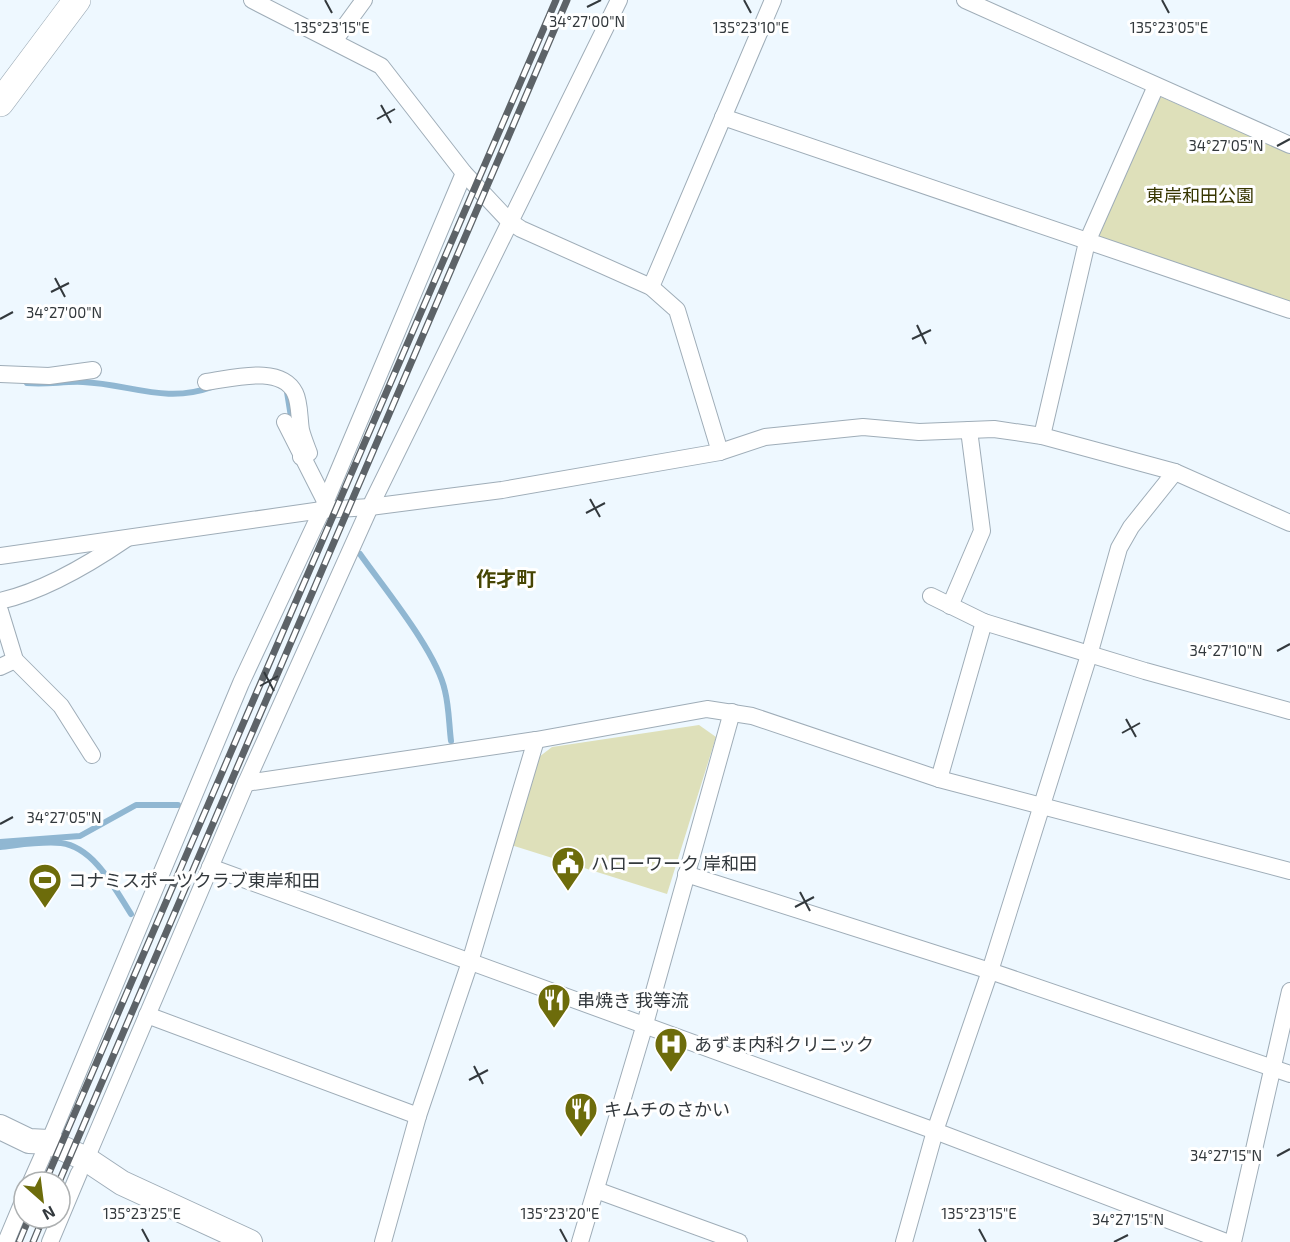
<svg xmlns="http://www.w3.org/2000/svg" width="1290" height="1242" font-family="'Exo 2','Noto Sans JP',sans-serif">
  <style>
    .green { fill: #dee0ba }
    .lines { fill: none; stroke-linecap: round; stroke-linejoin: round }
    .stream { stroke: #90b7d2; stroke-width: 6 }
    .street-casing { stroke: #9fadb8; stroke-width: 18 }
    .secondary-casing { stroke: #9fadb8; stroke-width: 26 }
    .primary-casing { stroke: #9fadb8; stroke-width: 28 }
    .street { stroke: #fff; stroke-width: 16 }
    .secondary { stroke: #fff; stroke-width: 24 }
    .primary { stroke: #fff; stroke-width: 27 }
    .rail-casing { stroke: #5d6368; stroke-width: 7 }
    .rail { stroke: #fff; stroke-width: 4.5; stroke-dasharray: 14; stroke-linecap: butt }
    .ticks { fill: none; stroke: #33393d; stroke-width: 2 }
    .labels { text-anchor: middle; dominant-baseline: central; stroke-width: 6; stroke-linejoin: round; paint-order: stroke }
    .park-label { font-size: 18px; fill: #373600; stroke: #fff }
    .poi-label { font-size: 18px; fill: #33393d; stroke: #fff; text-anchor: start }
    .neighbourhood-label { font-size: 20px; font-weight: bold; fill: #464503; stroke: #fff }
    .ticks-label { font-size: 15px; text-anchor: middle; fill: #33393d; stroke: #fff; stroke-width: 6; stroke-linejoin: round; paint-order: stroke }
  </style>
  <rect width="100%" height="100%" fill="#eef8ff"/>
  <g class="green">
    <path d="M1159,96L1290,154V302L1095,236Z"/>
    <path d="M699,725L716,737L667,894L511,845L539,757L552,747Z"/>
  </g>
  <g class="lines">
    <g class="stream">
      <path d="M27,383C47,385 64,381 83,382C130,384 165,404 212,387"/>
      <path d="M287,392L292,423"/>
      <path d="M360,554C384,588 437,652 445,691C449,707 449,725 451,741"/>
      <path d="M0,842L80,836L136,805H178"/>
      <path d="M0,847C19,845 41,841 61,843C94,847 115,889 131,914"/>
    </g>
    <g class="street-casing">
      <g id="street">
        <path d="M252,0L381,66L464,173L509,221L521,229L651,287L677,310L720,452"/>
        <path d="M965,0L1290,145"/>
        <path d="M334,41L364,0"/>
        <path d="M723,117L1290,310"/>
        <path d="M651,287L773,0"/>
        <path d="M0,374L49,376L93,370"/>
        <path d="M206,382C231,379 281,364 295,393C300,403 299,418 301,430C303,438 306,445 309,453L301,457"/>
        <path d="M285,422L325,501"/>
        <path d="M1042,436L1087,242L1156,86"/>
        <path d="M0,556L322,510L370,507L502,490L720,452L765,437L863,427L919,432L994,429L1042,436L1175,472L1290,523"/>
        <path d="M931,596L984,622L1145,671L1290,711"/>
        <path d="M0,601C44,591 88,565 126,539"/>
        <path d="M950,606L982,531L969,430"/>
        <path d="M0,611L15,660L61,706L92,755"/>
        <path d="M0,667L15,660"/>
        <path d="M939,779L984,622"/>
        <path d="M246,783L536,740L707,709L752,716L939,779L1290,871"/>
        <path d="M210,867L935,1131L1226,1242"/>
        <path d="M686,874L990,971L1290,1074"/>
        <path d="M147,1015L418,1116"/>
        <path d="M49,1142L241,683L322,510L464,173"/>
        <path d="M86,1159L246,783L370,507L619,0"/>
        <path d="M31,1182L43,1155"/>
        <path d="M596,1190L739,1242"/>
        <path d="M6,1242L24,1199"/>
        <path d="M50,1242L79,1173"/>
        <path d="M383,1242L418,1116L470,962L536,740"/>
        <path d="M580,1242L645,1024L732,712"/>
        <path d="M904,1242L935,1131L990,971L1089,655L1119,548L1131,527L1175,472"/>
        <path d="M1233,1242L1290,991"/>
      </g>
    </g>
    <g class="secondary-casing">
      <path id="secondary" d="M0,1127L29,1141L49,1142L86,1159L122,1183L250,1242"/>
    </g>
    <g class="primary-casing">
      <path id="primary" d="M0,103L77,0"/>
    </g>
    <use href="#street" class="street"/>
    <use href="#secondary" class="secondary"/>
    <use href="#primary" class="primary"/>
    <g class="rail-casing">
      <g id="rail">
        <path d="M45,1182L556,0"/>
        <path d="M59,1182L567,0"/>
        <path d="M19,1242L29,1218"/>
        <path d="M33,1242L43,1218"/>
      </g>
    </g>
    <use href="#rail" class="rail"/>
  </g>
  <path class="ticks" d="M325,0L332,13M744,0L751,13M1162,0L1169,13M587,7L601,0M381,105L391,123M377,119L395,109M1277,146L1290,139M55,278L65,297M51,292L69,283M0,319L13,312M917,325L926,344M912,339L931,330M590,499L600,517M586,513L605,503M1277,651L1290,644M264,672L274,691M260,686L278,676M1126,719L1136,737M1122,733L1140,723M0,824L13,817M800,892L810,911M795,907L814,897M474,1066L483,1084M469,1080L488,1070M1277,1156L1290,1149M142,1229L149,1242M560,1229L567,1242M979,1229L986,1242M1114,1242L1128,1235"/>
  <defs>
    <g id="civic-pin" transform="scale(1.725)"><path d="M0 17L-7.5 6A9.5 9.5 0 1 1 7.5 6Z" fill="#6d6c0b" stroke="#fff"/><path d="M-.6-6.5H3V-4.5H.6V-3L4-1V1h2V6H-6V1h2V-1L-.6-3ZM-1.2 2.5V6h2.4V2.5Z" fill="#fff"/></g>
    <g id="stadium-pin" transform="scale(1.725)"><path d="M0 17L-7.5 6A9.5 9.5 0 1 1 7.5 6Z" fill="#6d6c0b" stroke="#fff"/><path d="M0-5a6.5 5 0 1 0 0 10a6.5 5 0 1 0 0-10ZM-3.5-1.8h7v3.6h-7Z" fill="#fff"/></g>
    <g id="restaurant-pin" transform="scale(1.725)"><path d="M0 17L-7.5 6A9.5 9.5 0 1 1 7.5 6Z" fill="#6d6c0b" stroke="#fff"/><path d="M-5-6h1v4h1v-4h1v4h1v-4h1v5L-1.5 .5V6h-2V.5L-5-1ZM5-6V6H3V1.5H1.5Q1.5-4 5-6Z" fill="#fff"/></g>
    <g id="hospital-pin" transform="scale(1.725)"><path d="M0 17L-7.5 6A9.5 9.5 0 1 1 7.5 6Z" fill="#6d6c0b" stroke="#fff"/><path d="M-5-5h3v3.5h4V-5h3V5h-3V1.5h-4V5h-3Z" fill="#fff"/></g>
  </defs>
  <g fill-rule="evenodd">
    <use href="#civic-pin" x="568" y="863"/>
    <use href="#stadium-pin" x="45" y="880"/>
    <use href="#restaurant-pin" x="554" y="1000"/>
    <use href="#hospital-pin" x="671" y="1044"/>
    <use href="#restaurant-pin" x="581" y="1109"/>
  </g>
  <g class="labels">
    <g class="park-label">
      <text x="1200" y="195">東岸和田公園</text>
    </g>
    <g class="poi-label">
      <text x="591" y="863">ハローワーク 岸和田</text>
      <text x="68" y="880">コナミスポーツクラブ東岸和田</text>
      <text x="577" y="1000">串焼き 我等流</text>
      <text x="694" y="1044">あずま内科クリニック</text>
      <text x="604" y="1109">キムチのさかい</text>
    </g>
    <g class="neighbourhood-label">
      <text x="506" y="578">作才町</text>
    </g>
  </g>
  <g class="ticks-label">
    <text x="587" y="27">34°27'00"N</text>
    <text x="332" y="33">135°23'15"E</text>
    <text x="1169" y="33">135°23'05"E</text>
    <text x="751" y="33">135°23'10"E</text>
    <text x="1226" y="151">34°27'05"N</text>
    <text x="64" y="318">34°27'00"N</text>
    <text x="1226" y="656">34°27'10"N</text>
    <text x="64" y="823">34°27'05"N</text>
    <text x="1226" y="1161">34°27'15"N</text>
    <text x="142" y="1219">135°23'25"E</text>
    <text x="560" y="1219">135°23'20"E</text>
    <text x="979" y="1219">135°23'15"E</text>
    <text x="1128" y="1225">34°27'15"N</text>
  </g>
  <g transform="translate(42 1200) rotate(152)"><circle r="28" fill="#ffffff" stroke="#adb0b1" stroke-width="1.5"/>
  <path d="M0-4.5L10 22L0 15L-10 22Z" fill="#6d6c0b"/>
  <text y="-9" font-size="16" font-weight="bold" text-anchor="middle" fill="#33393d">N</text>
  </g>
</svg>
